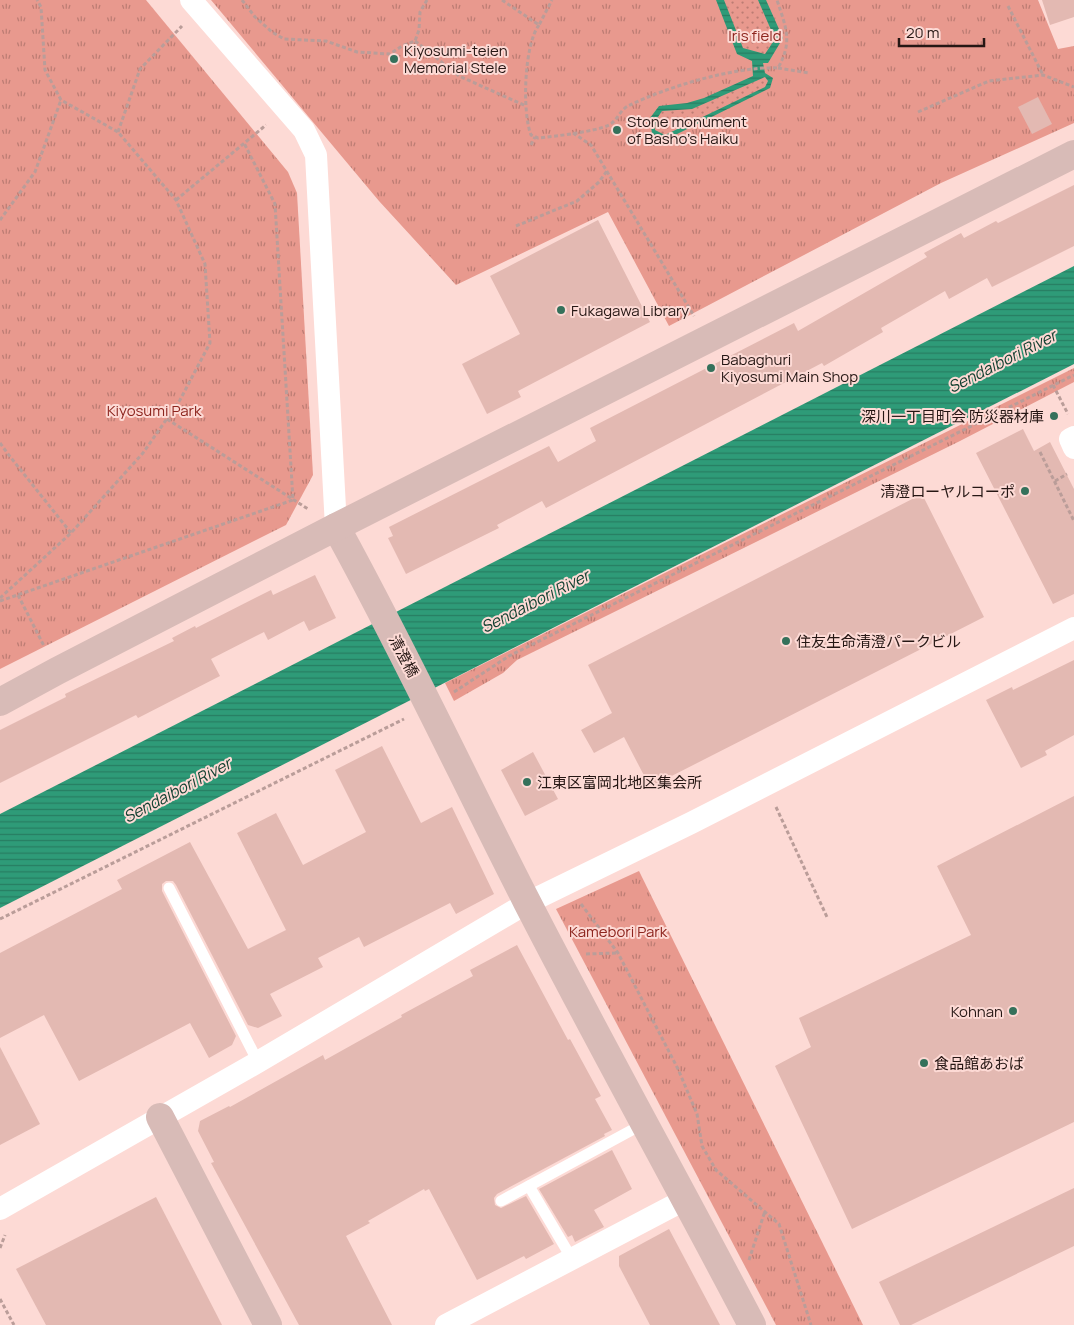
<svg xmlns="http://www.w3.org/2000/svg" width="1074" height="1325" font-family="Manrope,'Noto Sans JP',sans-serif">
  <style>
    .park { fill: url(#park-tufts) }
    .garden { fill: url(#garden-dots) }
    .water { fill: url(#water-rules); fill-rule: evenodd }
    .building { fill: #e3b9b2 }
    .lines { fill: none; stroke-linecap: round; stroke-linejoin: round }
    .path { stroke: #ba9d99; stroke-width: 3; stroke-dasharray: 4 2.5; stroke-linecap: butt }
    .lane { stroke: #fff; stroke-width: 11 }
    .street { stroke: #fff; stroke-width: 22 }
    .secondary { stroke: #d8bbb7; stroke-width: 28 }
    .poi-dot { fill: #35715b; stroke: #fddad5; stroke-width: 2 }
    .labels { text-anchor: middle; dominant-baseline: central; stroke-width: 4; stroke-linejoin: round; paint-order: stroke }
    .park-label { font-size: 15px; fill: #8d251e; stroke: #fddad5 }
    .poi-label { font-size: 15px; fill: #261714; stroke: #fddad5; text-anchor: start }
    .street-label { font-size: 15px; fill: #261714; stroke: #fddad5 }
    .water-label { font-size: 16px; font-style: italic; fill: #134031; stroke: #fddad5 }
  </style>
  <defs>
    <pattern id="park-tufts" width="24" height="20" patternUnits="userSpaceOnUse" patternTransform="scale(1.25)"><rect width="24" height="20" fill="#e8998e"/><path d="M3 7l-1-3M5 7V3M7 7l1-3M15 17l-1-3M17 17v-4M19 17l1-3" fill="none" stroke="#bc7c73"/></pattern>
    <pattern id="garden-dots" width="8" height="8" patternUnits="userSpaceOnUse" patternTransform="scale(1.25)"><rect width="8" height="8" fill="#e8998e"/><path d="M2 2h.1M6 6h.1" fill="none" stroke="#bc7c73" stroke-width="1.8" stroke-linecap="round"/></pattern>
    <pattern id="water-rules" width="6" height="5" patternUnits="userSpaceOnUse" patternTransform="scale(1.25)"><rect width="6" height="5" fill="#2e9b78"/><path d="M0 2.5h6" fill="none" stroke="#277d61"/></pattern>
  </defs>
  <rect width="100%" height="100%" fill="#fddad5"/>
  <g class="park">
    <path d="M0,0H146L288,172L297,193L313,475L286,525L0,669Z"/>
    <path d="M211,0H1038L1058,49L1074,46V123L941,183L669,326L608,212L456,285L379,201Z"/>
    <path d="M1074,368V382L960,441L517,660L503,673L454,701L445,683Z"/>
    <path d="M639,871L863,1325H776L556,909Z"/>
  </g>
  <g class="garden">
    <path d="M724,0H758L775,39L765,54L743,48Z"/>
    <path d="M765,77L768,81L765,87L665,136L655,130L656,120L662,111H677Z"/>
  </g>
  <g class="water">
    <path d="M716,0H724L743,48L765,54L775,39L758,0H766L783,38L768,63H763L765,73L773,78L770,88L665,140L652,134L650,118L659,106L687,103L704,98L753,76L752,61L737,54ZM765,77L768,81L765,87L665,135L655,130L656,120L662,111L692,109Z"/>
    <path d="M1074,266V364L0,908V814Z"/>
  </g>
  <g class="building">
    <path d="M1042,0H1074V17L1050,25Z"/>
    <path d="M1038,97L1052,124L1032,134L1018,107Z"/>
    <path d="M1074,185V246L992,287L987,278L949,299L945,291L881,328L883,332L824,366L822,363L546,508L542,501L497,525L499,528L406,574L388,538L393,536L389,527L549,446L558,462L596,441L590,428L794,323L798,331L927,257L924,253L961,233L964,238L996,221L998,223Z"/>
    <path d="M598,220L650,322L518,391L521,397L487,414L462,364L520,334L490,276Z"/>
    <path d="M1023,429L1034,451L1050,442L1074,489V594L1053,604L976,453Z"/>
    <path d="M922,494L984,617L650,787L624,737L594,753L581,730L612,713L588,665Z"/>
    <path d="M315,575L336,618L309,631L304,621L268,640L264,632L211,659L220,676L138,718L136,715L0,783V730L66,697L65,694L174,641L172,638L195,626L196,628L271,590L273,595Z"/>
    <path d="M1074,660V735L1045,751L1047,755L1021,768L986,700L1012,687L1013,690Z"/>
    <path d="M382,746L421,823L452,807L494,894L456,914L450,903L364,947L359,937L318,958L323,967L270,994L282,1016L258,1028L248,1025L176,885L173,881H166L162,884V891L236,1036L232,1045L209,1058L190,1023L79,1081L44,1015L0,1038V953L122,889L117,880L190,842L248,949L286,930L237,833L276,813L303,865L366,832L335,770Z"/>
    <path d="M533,752L558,799L525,816L501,770Z"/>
    <path d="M1074,796V1122L852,1229L775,1066L811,1047L799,1018L971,935L937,866Z"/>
    <path d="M517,945L568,1040L570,1039L601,1096L595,1099L612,1130L604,1134L605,1136L497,1194L494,1198L495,1205L501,1208L526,1196L554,1244L526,1259L524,1256L477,1280L429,1189L425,1191L424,1189L368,1221L370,1223L346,1236L392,1325H299L211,1163L214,1162L198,1131L200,1121L229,1106L230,1107L323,1055L325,1060L402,1017L401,1015L473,976L470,970Z"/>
    <path d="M0,1047L40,1124L0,1145Z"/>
    <path d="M612,1150L632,1189L594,1210L604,1227L575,1242L572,1235L568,1237L539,1189Z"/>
    <path d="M1074,1188V1246L911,1325H900L879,1282Z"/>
    <path d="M156,1197L222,1325H46L16,1269Z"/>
    <path d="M669,1229L720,1325H650L619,1266V1256Z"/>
  </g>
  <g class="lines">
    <g class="path">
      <path d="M242,0L255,17L272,32L284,39L326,41L357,52L390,54L402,46L415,41L419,30L420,12L427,0"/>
      <path d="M502,0L539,25L552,0"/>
      <path d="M1008,6L1043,75"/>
      <path d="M539,25C524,45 522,112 531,135L538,138C556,136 594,132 609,125C617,121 620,110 628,106C666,87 736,66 778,68C793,41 786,28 777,0"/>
      <path d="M415,41L459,76L526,106"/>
      <path d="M778,68L809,73"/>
      <path d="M918,112L989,81L1043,75L1074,87"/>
      <path d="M118,132L140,69L182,26"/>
      <path d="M573,133L591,145L694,316"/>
      <path d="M531,145L535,137"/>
      <path d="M176,200L266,125"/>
      <path d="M0,220L35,172L61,100"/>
      <path d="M516,226L577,201L599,182L607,171"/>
      <path d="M1053,385L1068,414"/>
      <path d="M167,419L308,509"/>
      <path d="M0,443L8,454L71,533"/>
      <path d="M1040,452L1074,521"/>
      <path d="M1055,481L1067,474"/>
      <path d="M18,595L44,646"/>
      <path d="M0,598L71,533L143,453L180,400L210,343L205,264L176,200L118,132L61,100L45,70L41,7L37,0"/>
      <path d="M0,601L293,500L275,204L244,143"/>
      <path d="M454,692L509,656L1074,375"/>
      <path d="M776,807L827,917"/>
      <path d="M581,904L618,953L678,1069L697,1114L702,1146L716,1170L779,1224L811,1325"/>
      <path d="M0,919L404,719"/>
      <path d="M586,954L617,953"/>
      <path d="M0,1248L5,1235"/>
      <path d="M749,1260L765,1211"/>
      <path d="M0,1299L14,1325"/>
    </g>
    <g class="lane">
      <path d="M169,888L258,1062"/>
      <path d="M529,1186L572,1259"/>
      <path d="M501,1201L643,1124"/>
    </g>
    <g class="street">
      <path d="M191,0L304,130L316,155L336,527"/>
      <path d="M1074,437L1070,439L1074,448"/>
      <path d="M0,1209L258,1062L527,903L691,823L1074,628"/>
      <path d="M446,1325L686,1199"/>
    </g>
    <g class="secondary">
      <path d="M336,527C404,650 463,777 527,902C600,1044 678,1184 752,1325"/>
      <path d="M0,702L57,671L336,527L1074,154"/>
      <path d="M160,1117L268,1325"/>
    </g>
  </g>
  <g class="poi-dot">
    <circle cx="394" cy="59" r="5"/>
    <circle cx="617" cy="130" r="5"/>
    <circle cx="561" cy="310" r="5"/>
    <circle cx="711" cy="368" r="5"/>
    <circle cx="1054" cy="416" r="5"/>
    <circle cx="1025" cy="491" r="5"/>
    <circle cx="786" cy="641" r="5"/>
    <circle cx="527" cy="782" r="5"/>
    <circle cx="1013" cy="1011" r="5"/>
    <circle cx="924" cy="1063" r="5"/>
  </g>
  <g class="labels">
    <g class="park-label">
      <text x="755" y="35">Iris field</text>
      <text x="154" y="410">Kiyosumi Park</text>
      <text x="618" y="931">Kamebori Park</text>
    </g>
    <g class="poi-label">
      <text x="404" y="50">Kiyosumi-teien<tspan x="404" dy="17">Memorial Stele</tspan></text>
      <text x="627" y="121">Stone monument<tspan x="627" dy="17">of Basho’s Haiku</tspan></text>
      <text x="571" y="310">Fukagawa Library</text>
      <text x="721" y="359">Babaghuri<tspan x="721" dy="17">Kiyosumi Main Shop</tspan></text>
      <text x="1044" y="416" text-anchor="end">深川一丁目町会 防災器材庫</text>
      <text x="1015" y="491" text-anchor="end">清澄ローヤルコーポ</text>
      <text x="796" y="641">住友生命清澄パークビル</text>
      <text x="537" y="782">江東区富岡北地区集会所</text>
      <text x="1003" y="1011" text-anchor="end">Kohnan</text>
      <text x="934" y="1063">食品館あおば</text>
    </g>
    <g class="street-label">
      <text transform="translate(404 656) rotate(62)">清澄橋</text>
    </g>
    <g class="water-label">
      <text transform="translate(1002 361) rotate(-27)">Sendaibori River</text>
      <text transform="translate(535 601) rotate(-27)">Sendaibori River</text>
      <text transform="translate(177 790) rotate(-28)">Sendaibori River</text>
    </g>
  </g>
  <path d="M899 38v8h85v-8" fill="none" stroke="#261714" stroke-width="2.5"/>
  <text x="906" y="38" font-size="15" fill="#261714" stroke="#fddad5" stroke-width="4" paint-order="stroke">20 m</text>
</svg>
